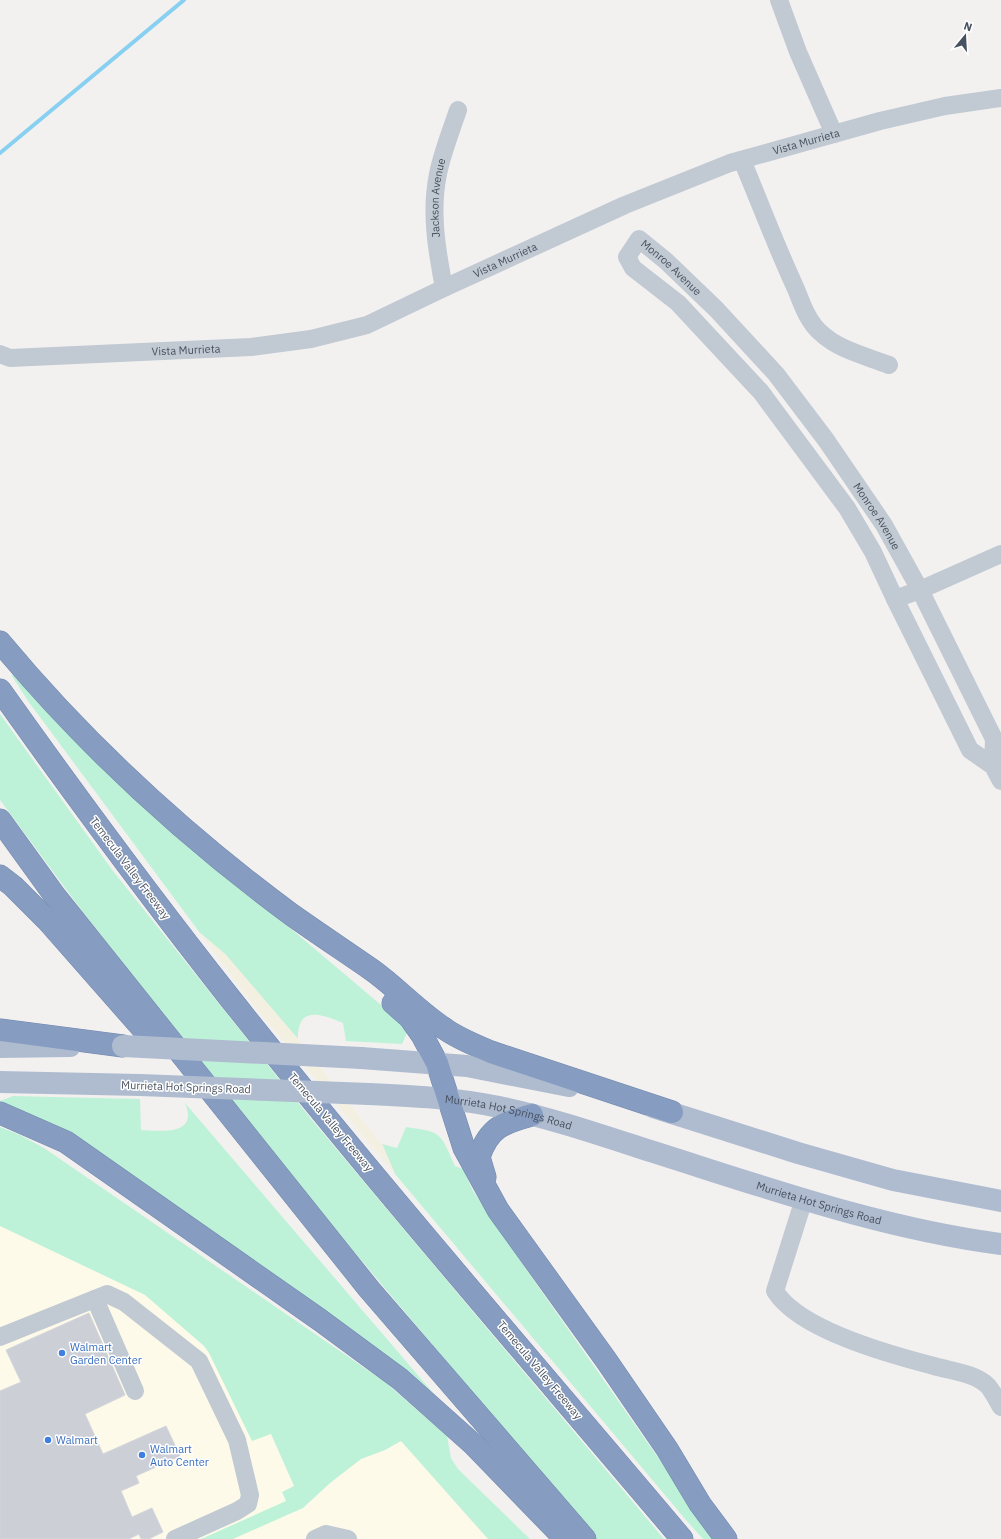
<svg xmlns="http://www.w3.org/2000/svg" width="1001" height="1539" font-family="'IBM Plex Sans',sans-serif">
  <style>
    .commercial { fill: #fdfaea }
    .green { fill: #bef2d8 }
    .sand { fill: #f4f0e1 }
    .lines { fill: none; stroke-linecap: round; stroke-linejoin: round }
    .stream { stroke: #88d0f1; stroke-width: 4 }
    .building { fill: #cccfd6; stroke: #d4d6dc }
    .highway-casing { stroke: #7187ad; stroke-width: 23 }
    .minor { stroke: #c1c9d3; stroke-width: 18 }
    .major { stroke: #afbcd0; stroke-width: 22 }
    .highway { stroke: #869cc1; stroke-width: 22 }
    .major-bridge { stroke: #afbcd0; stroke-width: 22 }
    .shop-dot { fill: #3f7fe0; stroke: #fff; stroke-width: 1.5 }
    .labels { text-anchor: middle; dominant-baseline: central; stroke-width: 3; stroke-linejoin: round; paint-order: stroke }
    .street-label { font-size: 11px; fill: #47515f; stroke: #fff }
    .shop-label { font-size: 11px; fill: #366cbe; stroke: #fff; text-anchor: start }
  </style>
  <rect width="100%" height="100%" fill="#f3f1f0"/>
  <path class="commercial" d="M0,1206L187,1293L271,1433L304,1507L330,1483L361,1459L385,1450L401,1441L488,1539H0Z"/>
  <g class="green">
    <path d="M13,673L224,872L400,1021L407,1033L402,1044L346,1041L343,1023C322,1014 297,1005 298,1039L225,954L200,933L28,701L12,676Z"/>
    <path d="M0,714L113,871L312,1120L664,1539H596L303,1191L82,911L0,800Z"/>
    <path d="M13,1096L140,1099L141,1130C160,1131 199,1136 185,1103L440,1401L0,1104V1101Z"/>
    <path d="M0,1127L20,1135L44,1148L385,1382L447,1436L451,1458L458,1469L530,1539H488L401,1441L385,1450L361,1459L330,1483L303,1508L233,1539H201L286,1501L282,1492L294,1486L271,1434L252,1441L209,1353L204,1346L145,1295L0,1226Z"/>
    <path d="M406,1127C443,1132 440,1133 455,1166L463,1169L473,1191L528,1272L715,1539H703L686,1520L395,1174L382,1144L397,1148Z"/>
  </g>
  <path class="sand" d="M200,933L225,954L298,1039L382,1144L395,1174L254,1006Z"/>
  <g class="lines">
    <path class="stream" d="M0,153L184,0"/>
  </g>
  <path class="building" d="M89,1313L125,1395L85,1414L103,1454L166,1426L180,1456L136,1476L139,1483L121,1491L132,1517L152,1508L163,1532L149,1539H141L139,1534L129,1539H0V1391L21,1382L6,1350Z"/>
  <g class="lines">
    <g class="highway-casing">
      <g id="highway">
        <path d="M0,642C85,744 185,836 292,915C319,934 346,952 372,970C397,988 419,1012 445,1029C459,1039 475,1045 491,1052L672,1112"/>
        <path d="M0,690C74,794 150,897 229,997C375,1181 530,1359 682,1539"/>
        <path d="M0,820L55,896L369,1289L585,1539"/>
        <path d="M0,876L13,886L47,920L149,1036"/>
        <path d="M393,1003L410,1018L422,1035L437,1063L464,1148L498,1210L606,1360L667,1449L700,1504L726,1539"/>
        <path d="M0,1030L123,1046"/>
        <path d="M0,1113L66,1142L320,1320L400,1379L474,1445L565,1539"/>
        <path d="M485,1177L479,1157C489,1127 503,1123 532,1115"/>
      </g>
    </g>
    <g class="minor">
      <path d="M779,0L798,52L834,134"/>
      <path d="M742,160C760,203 776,246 796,289C802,304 808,322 821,333C839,350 866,356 889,365"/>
      <path id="s1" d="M444,288C437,251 430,212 438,174C442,153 451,131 458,110"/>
      <path id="s2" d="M0,354L10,358L251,347L311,339L367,325L444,288L625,205L730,163L880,121L945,106L1001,98"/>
      <path d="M895,599L920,590L1001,554"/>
      <path id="s3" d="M993,766L970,750L895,599L873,552L847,508L761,392L678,303L633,268L627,257L639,239L666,261L716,309L776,374L826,440L884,525L920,590L994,739L993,766L1001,781"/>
      <path d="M804,1199L775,1291C799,1330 891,1355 934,1366C951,1371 975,1373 988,1386C993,1392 997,1400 1001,1407"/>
      <path d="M95,1299L135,1391"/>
      <path d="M0,1337L107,1294L124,1302L199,1361L237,1440L250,1495L248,1504L237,1511L175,1539"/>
      <path d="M315,1539L326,1534L348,1539"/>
    </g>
    <g class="major">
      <path d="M0,1047L70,1046"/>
      <path d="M361,1058L467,1066L569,1086"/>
      <path d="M0,1082L140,1085"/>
      <path id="s4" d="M369,1094C413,1096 456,1098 499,1107C547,1117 595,1133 641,1148C759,1185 878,1228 1001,1244"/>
      <path d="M653,1107L798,1153L893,1180L1001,1201"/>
    </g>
    <use href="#highway" class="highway"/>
    <g class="major-bridge">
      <path d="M123,1046L361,1058"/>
      <path d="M140,1085L369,1094"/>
    </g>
  </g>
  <g class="shop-dot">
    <circle cx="62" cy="1353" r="4"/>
    <circle cx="48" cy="1440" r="4"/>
    <circle cx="142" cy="1455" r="4"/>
  </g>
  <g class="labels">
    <g class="street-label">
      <text stroke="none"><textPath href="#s2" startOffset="847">Vista Murrieta</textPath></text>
      <text stroke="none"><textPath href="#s1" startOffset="91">Jackson Avenue</textPath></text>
      <text stroke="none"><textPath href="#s2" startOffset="523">Vista Murrieta</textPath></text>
      <text stroke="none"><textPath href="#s3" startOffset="700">Monroe Avenue</textPath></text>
      <text stroke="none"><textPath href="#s2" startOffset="187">Vista Murrieta</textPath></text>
      <text stroke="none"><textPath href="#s3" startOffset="1024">Monroe Avenue</textPath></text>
      <text transform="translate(130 868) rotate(53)">Temecula Valley Freeway</text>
      <text transform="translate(186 1087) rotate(2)">Murrieta Hot Springs Road</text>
      <text stroke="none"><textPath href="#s4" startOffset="141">Murrieta Hot Springs Road</textPath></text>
      <text transform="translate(331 1122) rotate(50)">Temecula Valley Freeway</text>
      <text stroke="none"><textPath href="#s4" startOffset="465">Murrieta Hot Springs Road</textPath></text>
      <text transform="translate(540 1370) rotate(50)">Temecula Valley Freeway</text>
    </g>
    <g class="shop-label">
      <text x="70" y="1347">Walmart<tspan x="70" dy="13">Garden Center</tspan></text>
      <text x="56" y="1440">Walmart</text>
      <text x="150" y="1449">Walmart<tspan x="150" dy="13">Auto Center</tspan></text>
    </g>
  </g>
  <g transform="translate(965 36) rotate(18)" stroke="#ffffff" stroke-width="3" paint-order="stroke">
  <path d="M0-3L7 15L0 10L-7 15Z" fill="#47515f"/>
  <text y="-6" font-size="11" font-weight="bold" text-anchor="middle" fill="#47515f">N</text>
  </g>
</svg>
